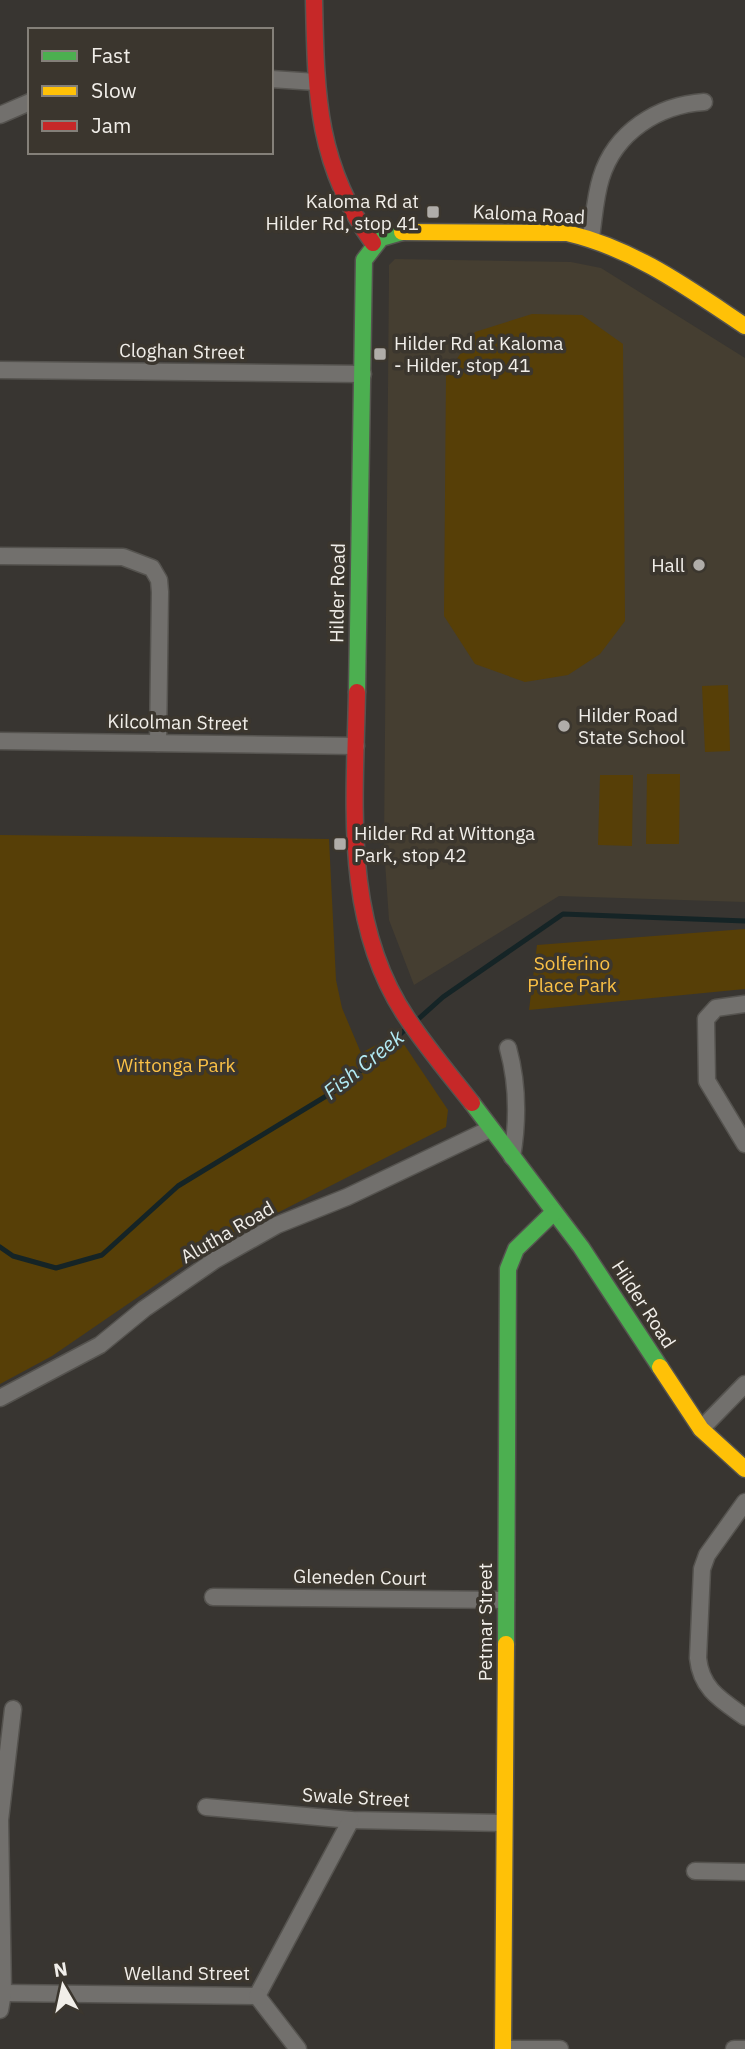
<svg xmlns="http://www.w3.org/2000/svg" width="745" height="2049" font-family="'IBM Plex Sans',sans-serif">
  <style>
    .built { fill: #453e31 }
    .green { fill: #573f07 }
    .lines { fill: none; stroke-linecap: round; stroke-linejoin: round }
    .stream { stroke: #152426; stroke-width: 5 }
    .street-casing { stroke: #55534f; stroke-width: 19 }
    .fast-casing { stroke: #55534f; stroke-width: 19 }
    .slow-casing { stroke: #55534f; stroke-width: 19 }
    .jam-casing { stroke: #55534f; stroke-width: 19 }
    .street { stroke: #72706d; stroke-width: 16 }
    .fast { stroke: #4caf50; stroke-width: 16 }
    .slow { stroke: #ffc107; stroke-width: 16 }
    .jam { stroke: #c62828; stroke-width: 16 }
    .poi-dot { fill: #b0ada9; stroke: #3b362e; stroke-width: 2.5 }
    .labels { text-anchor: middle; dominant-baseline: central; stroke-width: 7; stroke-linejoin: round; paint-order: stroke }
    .poi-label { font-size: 19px; fill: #f1eee9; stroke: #3b362e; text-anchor: start }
    .street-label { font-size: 19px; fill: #f1eee9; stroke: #3b362e }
    .park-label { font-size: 19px; fill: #fac046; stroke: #3b362e }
    .water-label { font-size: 21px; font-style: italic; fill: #b2ebf5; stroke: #3b362e }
  </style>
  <rect width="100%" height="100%" fill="#383531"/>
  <path class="built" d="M395,259L571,262L601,268L745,358V902L559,896L414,985L389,920L384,847L389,273V265Z"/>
  <g class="green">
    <path d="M532,314L582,315L623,344L625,621L600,654L568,675L525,682L475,664L444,616L446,375L475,332Z"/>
    <path d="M728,685L730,751L705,752L702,686Z"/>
    <path d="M647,774H680L679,844H646Z"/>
    <path d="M600,775H633L632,846L598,845Z"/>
    <path d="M0,835L329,839L336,980L342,1008L361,1053L397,1034L448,1110L446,1127L214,1245L52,1356L0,1384Z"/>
    <path d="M745,929V989L529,1010L537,945Z"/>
  </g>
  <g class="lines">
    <g class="stream">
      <path d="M415,1022L443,997L563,914L745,921"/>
      <path d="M0,1247L13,1256L56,1268L102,1255L178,1186L346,1084L407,1028"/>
    </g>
    <g class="street-casing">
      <g id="street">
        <path d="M271,79L316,82"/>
        <path d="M0,115L30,102"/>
        <path d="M591,237C594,218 595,197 601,178C615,132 658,105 704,102"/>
        <path d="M0,370L363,374"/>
        <path d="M0,556L123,557L152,568L159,580L160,592L158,743"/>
        <path d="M0,741L356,746"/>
        <path d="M745,1004L716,1008L706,1019L707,1081L745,1144"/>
        <path d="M508,1048C518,1084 518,1121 512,1157"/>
        <path d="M0,1398L100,1345L144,1309L215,1260L277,1225L347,1197L490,1129"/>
        <path d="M701,1429L745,1384"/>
        <path d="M745,1502L707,1555L702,1569L698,1658C701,1689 721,1700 745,1717"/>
        <path d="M213,1597L506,1600"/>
        <path d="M206,1807L351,1820L504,1823"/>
        <path d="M695,1871L745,1872"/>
        <path d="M3,1993L257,1996L351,1820"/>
        <path d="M257,1996L298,2049"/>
        <path d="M0,2010L3,1993L0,1820L13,1709"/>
        <path d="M503,2049H560"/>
        <path d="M734,2049H745"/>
      </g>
    </g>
    <g class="fast-casing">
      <g id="fast">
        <path d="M357,692L364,260L381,238L402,232"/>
        <path d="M472,1103L581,1247L660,1367"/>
        <path d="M506,1644L508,1269L516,1249L554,1212"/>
      </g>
    </g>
    <g class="slow-casing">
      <g id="slow">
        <path d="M402,232L567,233C635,249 688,288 745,326"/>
        <path d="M660,1367L701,1429L745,1469"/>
        <path d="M503,2049L506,1644"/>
      </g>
    </g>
    <g class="jam-casing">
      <g id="jam">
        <path d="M314,0C316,93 316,164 373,243"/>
        <path d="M357,692C355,803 342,922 407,1018C427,1048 450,1075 472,1103"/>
      </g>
    </g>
    <use href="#street" class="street"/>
    <use href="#fast" class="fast"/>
    <use href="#slow" class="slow"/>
    <use href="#jam" class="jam"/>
  </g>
  <g class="poi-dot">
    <rect x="426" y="205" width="14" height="14" rx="3.5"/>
    <rect x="373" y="347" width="14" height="14" rx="3.5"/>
    <circle cx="699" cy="565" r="7"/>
    <circle cx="564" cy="726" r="7"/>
    <rect x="333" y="837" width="14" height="14" rx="3.5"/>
  </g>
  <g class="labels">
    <g class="poi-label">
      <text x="419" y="201" text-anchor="end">Kaloma Rd at<tspan x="419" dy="22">Hilder Rd, stop 41</tspan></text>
      <text x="394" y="343">Hilder Rd at Kaloma<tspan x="394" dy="22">- Hilder, stop 41</tspan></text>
      <text x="685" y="565" text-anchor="end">Hall</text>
      <text x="578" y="715">Hilder Road<tspan x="578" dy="22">State School</tspan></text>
      <text x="354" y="833">Hilder Rd at Wittonga<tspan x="354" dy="22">Park, stop 42</tspan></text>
    </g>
    <g class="street-label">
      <text transform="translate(529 214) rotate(3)">Kaloma Road</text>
      <text transform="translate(182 351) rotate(1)">Cloghan Street</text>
      <text transform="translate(337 593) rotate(-89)">Hilder Road</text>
      <text transform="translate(178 722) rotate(1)">Kilcolman Street</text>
      <text transform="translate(227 1232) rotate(-30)">Alutha Road</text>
      <text transform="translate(644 1304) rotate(57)">Hilder Road</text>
      <text transform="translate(360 1577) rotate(1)">Gleneden Court</text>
      <text transform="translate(485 1622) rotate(-90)">Petmar Street</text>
      <text transform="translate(356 1797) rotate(3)">Swale Street</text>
      <text x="187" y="1973">Welland Street</text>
    </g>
    <g class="park-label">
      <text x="572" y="963">Solferino<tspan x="572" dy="22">Place Park</tspan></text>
      <text x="176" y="1065">Wittonga Park</text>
    </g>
    <g class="water-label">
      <text transform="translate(363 1064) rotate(-39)">Fish Creek</text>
    </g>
  </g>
  <rect x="28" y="28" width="245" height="126" fill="#3b362e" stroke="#848079" stroke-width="2"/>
  <rect x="42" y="51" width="35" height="10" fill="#4caf50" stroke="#848079" stroke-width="2"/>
  <text x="91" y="63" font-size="21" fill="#f1eee9">Fast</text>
  <rect x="42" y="86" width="35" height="10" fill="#ffc107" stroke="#848079" stroke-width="2"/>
  <text x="91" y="98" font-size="21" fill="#f1eee9">Slow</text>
  <rect x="42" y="121" width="35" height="10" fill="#c62828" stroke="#848079" stroke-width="2"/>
  <text x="91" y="133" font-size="21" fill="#f1eee9">Jam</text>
  <g transform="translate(63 1986) rotate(351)" stroke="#3b362e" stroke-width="5" paint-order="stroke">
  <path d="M0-5L12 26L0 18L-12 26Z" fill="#f1eee9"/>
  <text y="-10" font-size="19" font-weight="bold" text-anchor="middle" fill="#f1eee9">N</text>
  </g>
</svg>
